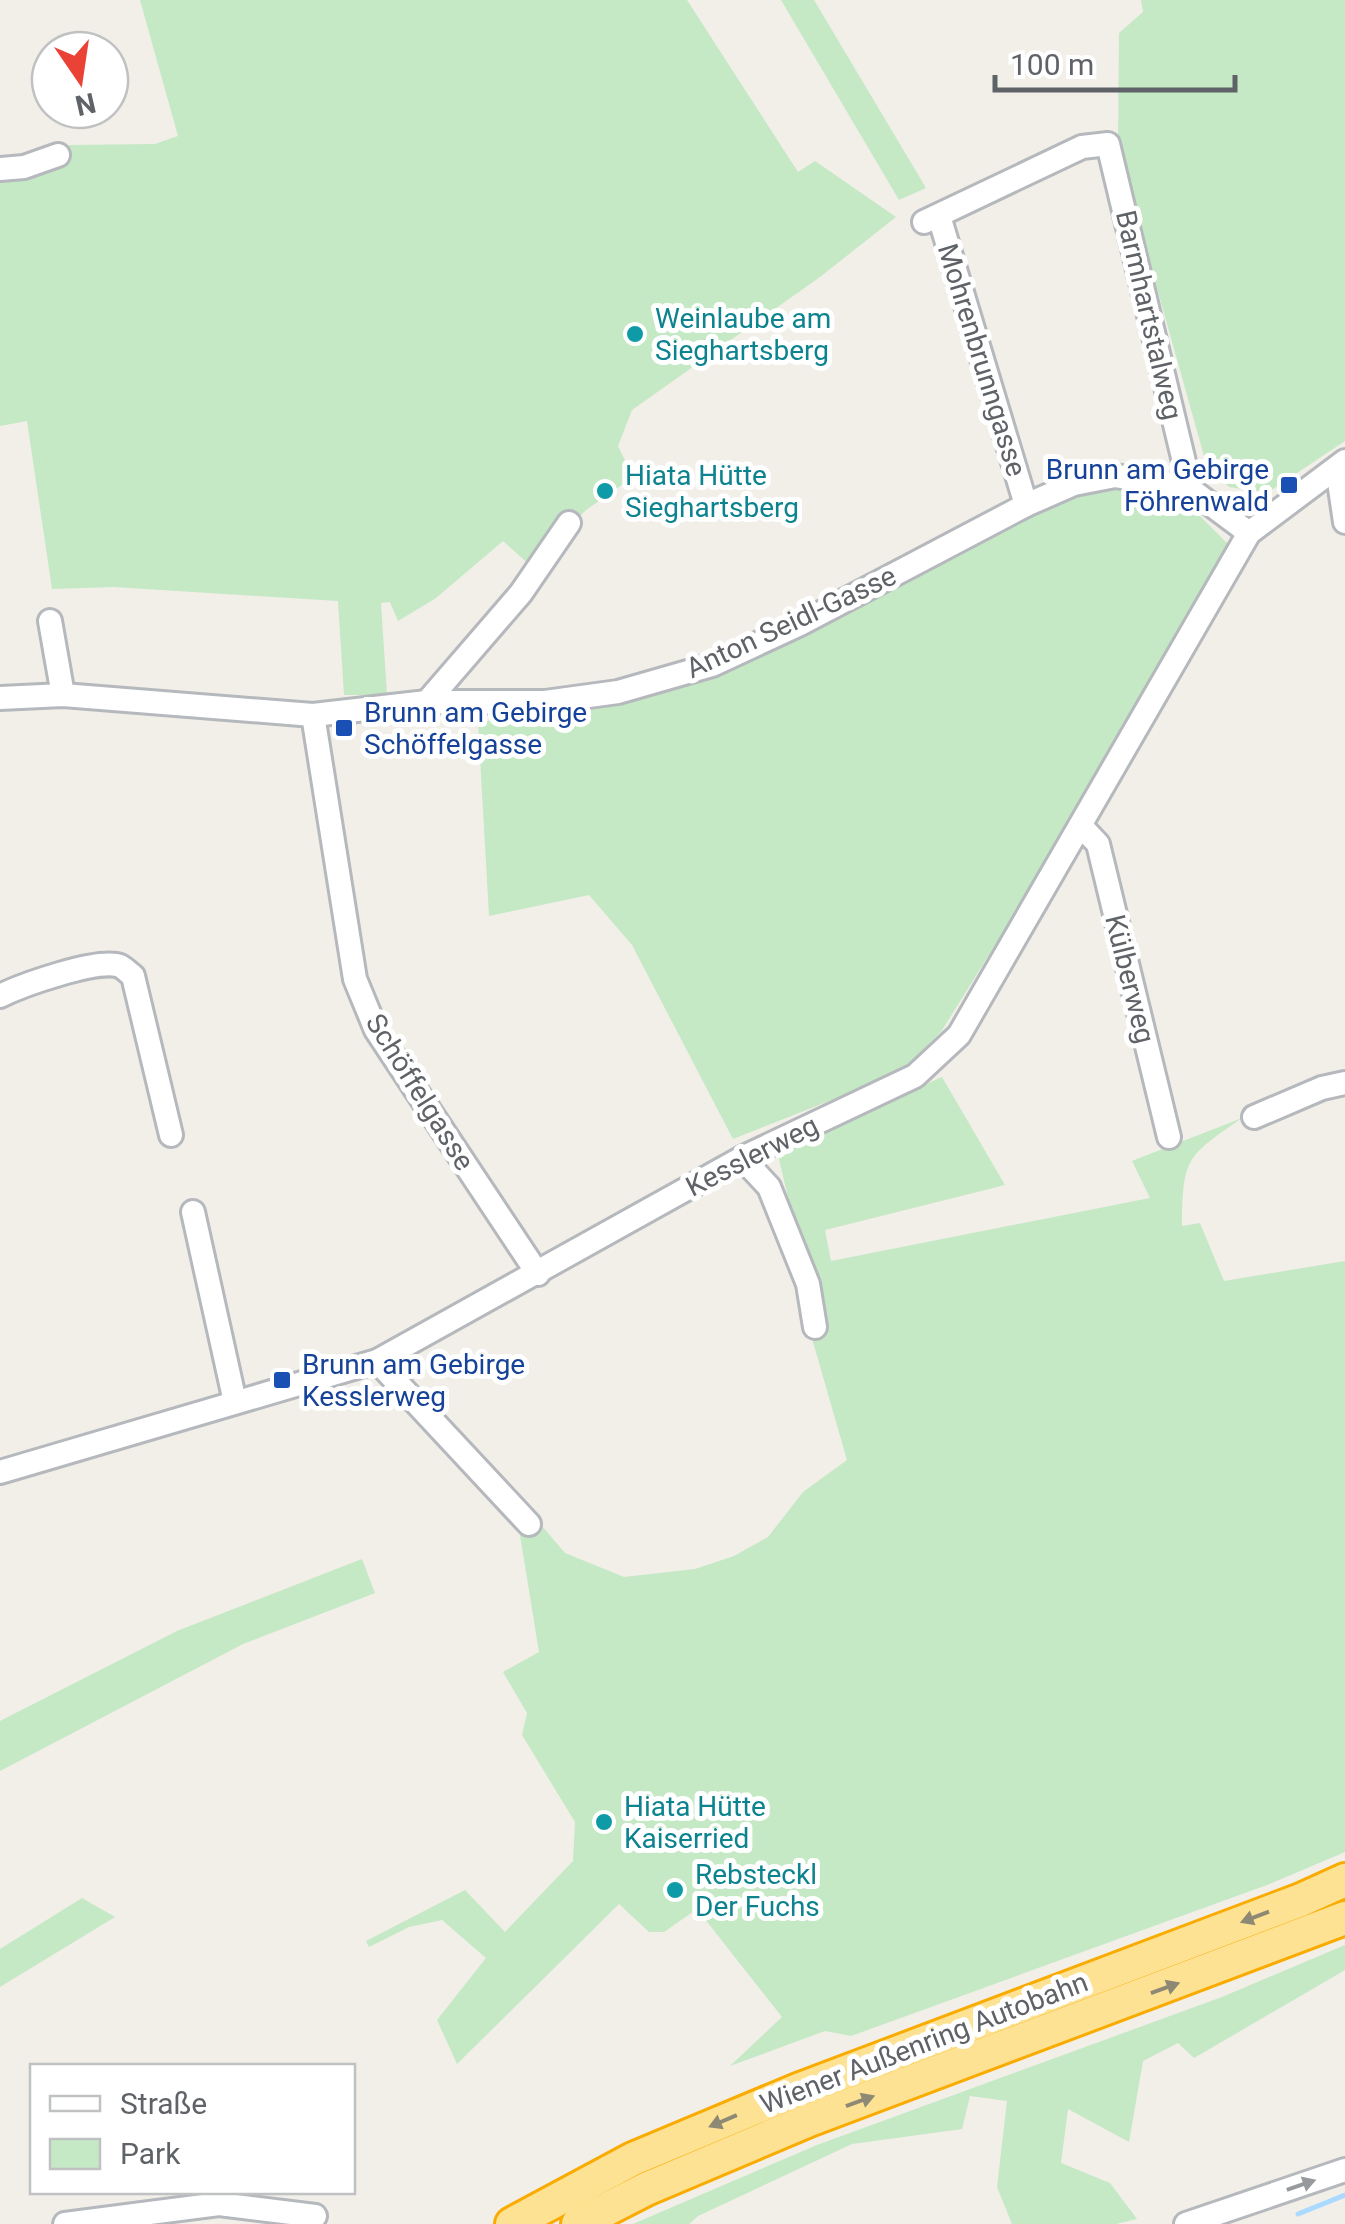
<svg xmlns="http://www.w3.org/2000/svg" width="1345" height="2224" font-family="Roboto,sans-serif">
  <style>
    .green { fill: #c5e8c5 }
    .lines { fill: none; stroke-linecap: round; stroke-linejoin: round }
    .stream { stroke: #aadaff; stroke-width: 5 }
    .minor-casing { stroke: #b5b8bc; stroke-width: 28 }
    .highway-casing { stroke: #f9ab00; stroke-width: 38 }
    .minor { stroke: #fff; stroke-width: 22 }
    .highway { stroke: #fde293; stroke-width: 32 }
    .oneway { fill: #8e8975 }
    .oneway2 { fill: #979a9d }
    .culture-dot { fill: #0f9aa8; stroke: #fff; stroke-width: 4 }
    .transit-dot { fill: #1a4fb4; stroke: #fff; stroke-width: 4 }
    .labels { text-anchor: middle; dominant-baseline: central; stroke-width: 10; stroke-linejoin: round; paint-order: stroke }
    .street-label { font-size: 28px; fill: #5f6368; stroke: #fff }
    .culture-label { font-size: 28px; fill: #0d838f; stroke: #fff; text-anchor: start }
    .transit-label { font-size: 28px; fill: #164399; stroke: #fff; text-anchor: start }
  </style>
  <rect width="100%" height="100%" fill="#f1efe8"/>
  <g class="green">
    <path d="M140,0H687L798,172L815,161L896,217L820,277L632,410L618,446L633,477L586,510L531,566L503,541L436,598L398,621L390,602L381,603L387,695H344L338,601L114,587L52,589L27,421L0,426V172L68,162L69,145L155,144L178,136Z"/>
    <path d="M781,0H814L926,188L899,200Z"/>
    <path d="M1141,0H1345V441L1267,493L1229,487L1206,463L1118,149L1119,33L1143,12Z"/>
    <path d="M1128,486L1186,502L1232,548L1069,826L941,1032L900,1073L733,1139L632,945L589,895L489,916L478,722L564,711L628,699L1074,492Z"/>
    <path d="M942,1077L1005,1185L825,1230L831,1261L1150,1198L1132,1161L1242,1118C1186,1157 1183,1157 1182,1226L1200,1223L1224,1281L1345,1261V1852L1267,1885L851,2036L825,2031L730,2066L782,2017L697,1909L664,1932H649L619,1904L457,2064L437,2020L486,1958L442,1920L409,1927L369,1947L366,1941L465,1890L505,1932L573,1861L575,1822L522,1735L527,1713L503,1672L539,1652L513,1492L565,1553L624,1577L695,1569L734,1556L768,1537L803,1492L847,1460L811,1335L795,1228L777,1150Z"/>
    <path d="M362,1559L375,1593L243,1644L0,1771V1721L177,1631Z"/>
    <path d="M82,1898L115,1917L0,1987V1949Z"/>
    <path d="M1345,1945V1970L1194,2058L1178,2043L1143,2061L1129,2142L1068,2109L1061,2163L1110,2183L1137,2219L1116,2224H1012L997,2187L1007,2101L970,2096L962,2129L852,2144L698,2216L689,2224H633L817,2145L1222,1997Z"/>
  </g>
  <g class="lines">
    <path class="stream" d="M1298,2214L1345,2195"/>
    <g class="minor-casing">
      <g id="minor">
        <path d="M0,169L24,167L58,155"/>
        <path d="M939,216L1026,505"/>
        <path d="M924,222L1082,147L1108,144L1185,466L1186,486"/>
        <path d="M1337,468L1345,522"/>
        <path d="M50,621L63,695"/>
        <path d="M0,698L63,695L313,715L427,702H545L618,692L712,665L800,624L1026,505L1074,484L1115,476L1186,486L1249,533"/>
        <path d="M427,702L521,593L569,523"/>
        <path d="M313,715L355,979L376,1030L538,1274"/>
        <path d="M1081,826L1098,844L1169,1137"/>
        <path d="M0,996C22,985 98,958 120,966C123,967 130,974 133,976L171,1135"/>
        <path d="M1254,1117L1322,1088L1345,1083"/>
        <path d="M742,1158L769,1187L808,1284L815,1327"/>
        <path d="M193,1212L235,1402"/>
        <path d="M377,1361L529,1524"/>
        <path d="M0,1472L377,1361L742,1158L915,1076L959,1035L1249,533L1345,461"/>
        <path d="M65,2224L219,2204L315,2216"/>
        <path d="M1186,2224L1345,2170"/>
      </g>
    </g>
    <g class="highway-casing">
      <g id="highway">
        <path d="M512,2224L633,2159L798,2090L1301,1900L1345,1880"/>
        <path d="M578,2224L646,2189L809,2120L1345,1918"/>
      </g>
    </g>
    <use href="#minor" class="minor"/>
    <use href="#highway" class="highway"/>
  </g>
  <defs><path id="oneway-solid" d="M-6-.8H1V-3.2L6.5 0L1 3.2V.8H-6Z" transform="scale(2.5)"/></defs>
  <g class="oneway">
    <use href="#oneway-solid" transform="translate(1255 1917) rotate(159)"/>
    <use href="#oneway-solid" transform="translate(1165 1988) rotate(-20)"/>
    <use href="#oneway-solid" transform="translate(860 2101) rotate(-20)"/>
    <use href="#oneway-solid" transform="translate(723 2121) rotate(157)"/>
  </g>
  <use class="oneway2" href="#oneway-solid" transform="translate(1301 2185) rotate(-19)"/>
  <g class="culture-dot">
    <circle cx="635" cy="334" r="10"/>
    <circle cx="605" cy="491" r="10"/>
    <circle cx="604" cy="1822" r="10"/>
    <circle cx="675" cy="1890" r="10"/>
  </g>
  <g class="transit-dot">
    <rect x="1279" y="475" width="20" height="20" rx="5"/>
    <rect x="334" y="718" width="20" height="20" rx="5"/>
    <rect x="272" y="1370" width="20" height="20" rx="5"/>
  </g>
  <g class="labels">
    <g class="street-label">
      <text transform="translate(1149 315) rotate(77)">Barmhartstalweg</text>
      <text transform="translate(982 360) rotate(73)">Mohrenbrunngasse</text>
      <text transform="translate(791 622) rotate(-25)">Anton Seidl-Gasse</text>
      <text transform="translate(1130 979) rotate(76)">Külberweg</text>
      <text transform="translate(420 1092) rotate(58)">Schöffelgasse</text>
      <text transform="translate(752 1156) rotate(-27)">Kesslerweg</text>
      <text transform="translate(924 2043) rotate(-21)">Wiener Außenring Autobahn</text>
    </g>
    <g class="culture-label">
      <text x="655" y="318">Weinlaube am<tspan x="655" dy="32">Sieghartsberg</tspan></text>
      <text x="625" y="475">Hiata Hütte<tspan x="625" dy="32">Sieghartsberg</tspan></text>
      <text x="624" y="1806">Hiata Hütte<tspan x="624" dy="32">Kaiserried</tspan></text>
      <text x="695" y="1874">Rebsteckl<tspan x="695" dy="32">Der Fuchs</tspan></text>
    </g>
    <g class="transit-label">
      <text x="1269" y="469" text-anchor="end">Brunn am Gebirge<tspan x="1269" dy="32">Föhrenwald</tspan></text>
      <text x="364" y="712">Brunn am Gebirge<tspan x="364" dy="32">Schöffelgasse</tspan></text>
      <text x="302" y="1364">Brunn am Gebirge<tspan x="302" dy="32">Kesslerweg</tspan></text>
    </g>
  </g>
  <rect x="30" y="2064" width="325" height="130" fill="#ffffff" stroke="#bfc1c3" stroke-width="2.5"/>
  <rect x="50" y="2096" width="50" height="15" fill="#ffffff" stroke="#bfc1c3" stroke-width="2.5"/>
  <text x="120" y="2114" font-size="30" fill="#5f6368">Straße</text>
  <rect x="50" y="2139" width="50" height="30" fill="#c5e8c5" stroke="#bfc1c3" stroke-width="2.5"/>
  <text x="120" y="2164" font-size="30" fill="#5f6368">Park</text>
  <g transform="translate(80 80) rotate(167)"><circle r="48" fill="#ffffff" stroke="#bfc1c3" stroke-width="2.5"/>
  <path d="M0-8L18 38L0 25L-18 38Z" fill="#ea4335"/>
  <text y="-15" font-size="28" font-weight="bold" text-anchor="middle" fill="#5f6368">N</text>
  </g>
  <path d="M995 75v15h240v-15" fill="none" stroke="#5f6368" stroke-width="5"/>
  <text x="1010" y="75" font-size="30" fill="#5f6368" stroke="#ffffff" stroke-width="8" paint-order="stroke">100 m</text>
</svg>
